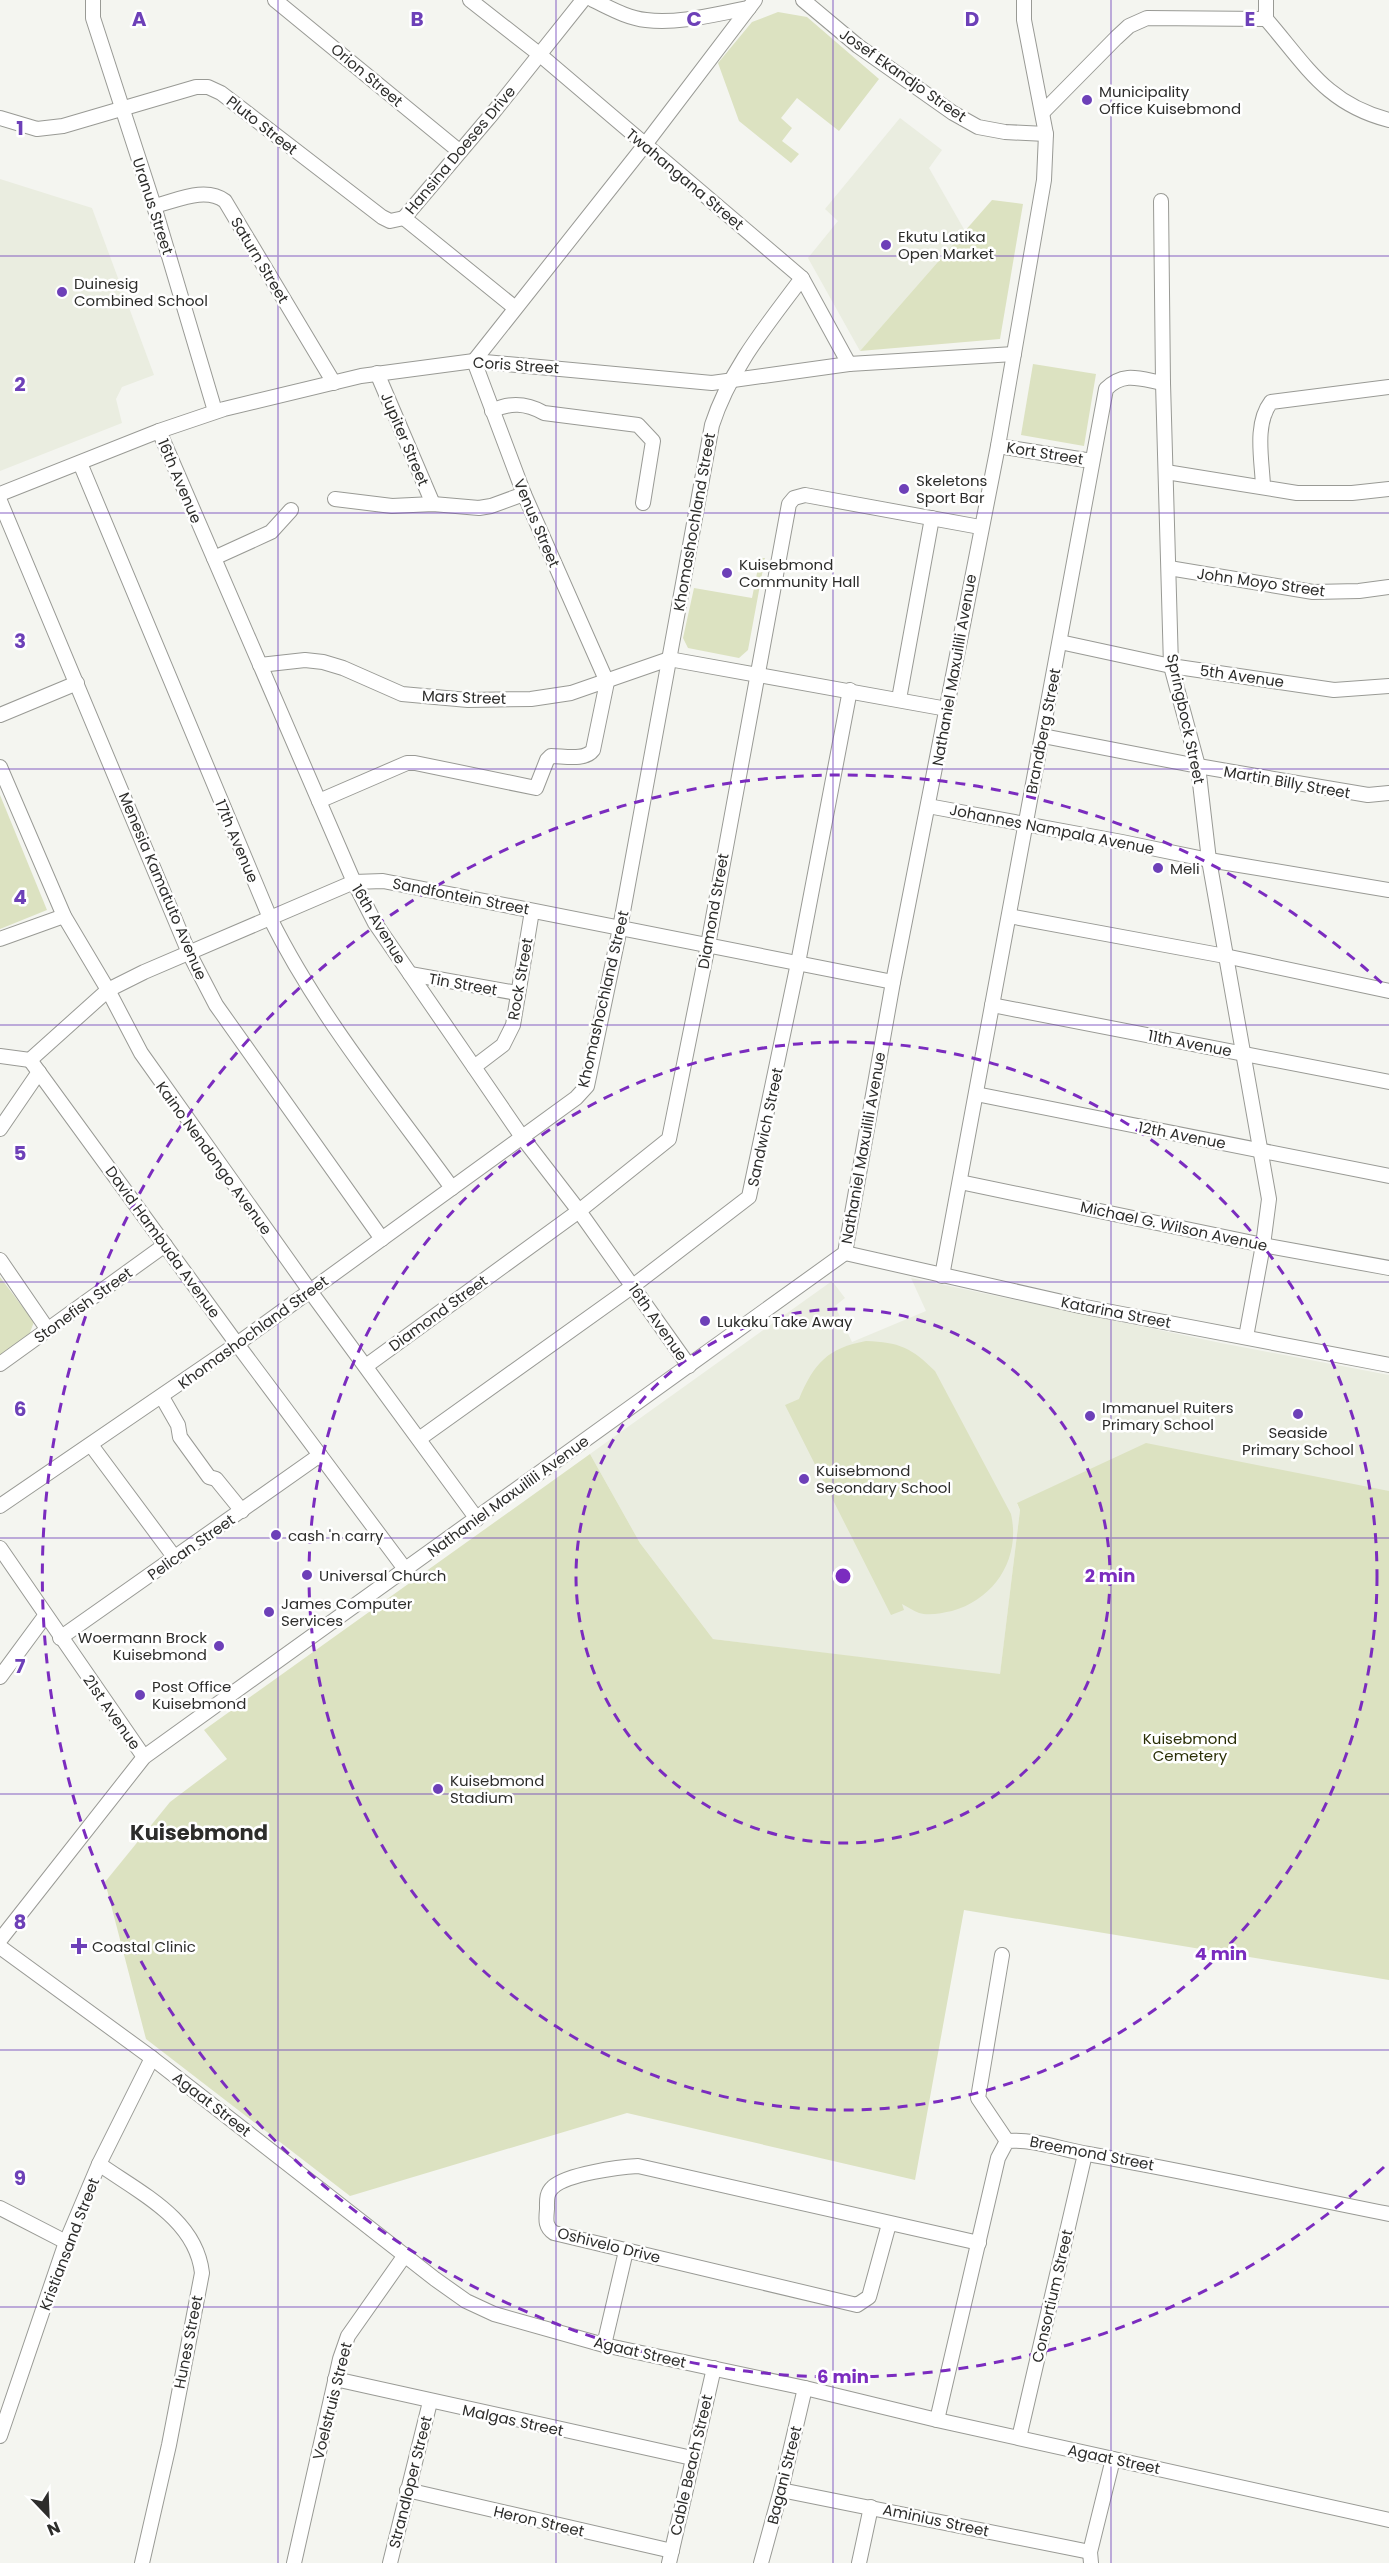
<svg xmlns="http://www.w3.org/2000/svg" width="1389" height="2563" font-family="Poppins,sans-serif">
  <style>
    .built { fill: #eaede0 }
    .green { fill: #dce2c1 }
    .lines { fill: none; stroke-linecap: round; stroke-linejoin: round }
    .minor-casing { stroke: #999a95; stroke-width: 16 }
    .minor { stroke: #fff; stroke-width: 14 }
    .grid { fill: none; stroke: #6d40b8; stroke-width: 1.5; stroke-opacity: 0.55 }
    .ring { fill: none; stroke: #7b2cbf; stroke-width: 3; stroke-dasharray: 10 8 }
    .poi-dot { fill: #6d40b8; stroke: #fff; stroke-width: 2 }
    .labels { text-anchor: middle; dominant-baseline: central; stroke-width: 5; stroke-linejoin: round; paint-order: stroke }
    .street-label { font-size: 15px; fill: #2d2d2b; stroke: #fff }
    .poi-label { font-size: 15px; fill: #2d2d2b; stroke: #fff; text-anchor: start }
    .park-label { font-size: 15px; fill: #2a2f06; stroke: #fff }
    .district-label { font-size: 21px; font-weight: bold; fill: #2d2d2b; stroke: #fff }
    .grid-label { font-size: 20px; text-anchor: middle; font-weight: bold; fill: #6d40b8; stroke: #fff; stroke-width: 5; stroke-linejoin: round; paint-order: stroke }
    .centre { fill: #7b2cbf; stroke: #fff; stroke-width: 3 }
    .ring-label { font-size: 18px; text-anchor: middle; font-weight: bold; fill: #7b2cbf; stroke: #fff; stroke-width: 5; stroke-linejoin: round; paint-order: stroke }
  </style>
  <rect width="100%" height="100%" fill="#f4f5f0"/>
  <g class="built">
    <path d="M900,118L942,150L929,168L965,231L860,351L808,258L838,221L825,209Z"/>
    <path d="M0,179L92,208L154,375L122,387L116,399L122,423L0,471Z"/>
    <path d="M911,1278L1221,1343L1389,1375V1491L1017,1504L1020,1510L1000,1675L713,1639L640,1543L590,1454L832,1281L845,1298L835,1306L852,1342L926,1311Z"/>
  </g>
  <g class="green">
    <path d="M778,12L807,17L879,79L839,131L797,98L781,118L792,128L782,141L799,154L791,163L739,121L718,63L752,22Z"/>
    <path d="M992,200L1023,204L1000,339L860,351Z"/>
    <path d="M1033,364L1096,374L1084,446L1021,435Z"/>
    <path d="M760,558H765L748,650L739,658L688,648L683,638L694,588L752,598Z"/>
    <path d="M0,795L47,910L0,929Z"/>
    <path d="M0,1277L34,1322L29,1335L0,1356Z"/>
    <path d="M866,1341C899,1342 912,1348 935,1371L1011,1514C1021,1558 995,1599 952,1611C942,1613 929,1616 919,1613C914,1611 908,1607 902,1604L904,1610L891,1615L785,1405L799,1399C814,1363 828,1348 866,1341Z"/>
    <path d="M1146,1443L1389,1491V1980L964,1910L915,2180L627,2113L350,2196L146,2039L105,1882L170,1802L227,1759L204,1730L590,1454L640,1543L713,1639L1000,1674L1020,1510L1017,1503Z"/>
  </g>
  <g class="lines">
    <g class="minor-casing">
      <g id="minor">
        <path d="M93,0V18L154,206L215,411"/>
        <path d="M275,0L459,151"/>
        <path d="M593,0C610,8 627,18 646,20C680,24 715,14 749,8"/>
        <path d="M803,0L858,46L953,113L978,127L1005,132L1046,134"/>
        <path d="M1266,19C1306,65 1326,104 1389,120"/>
        <path d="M1266,19V0"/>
        <path d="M1043,112L1116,38L1129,26L1147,18L1266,19"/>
        <path d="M0,118L37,129L63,126L196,87H208L221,93L382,217L390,221L404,218"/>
        <path d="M1161,201L1163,383L1171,666L1198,766L1209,860L1269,1199L1263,1245L1246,1337"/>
        <path d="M154,206C176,201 205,186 225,201L334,383"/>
        <path d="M404,218L492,114L583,0"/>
        <path d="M404,218L514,307"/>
        <path d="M802,278L849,364"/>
        <path d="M377,373L433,504"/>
        <path d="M492,411C510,402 526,403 544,413L638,425L653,441L643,503"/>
        <path d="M159,431L354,882L375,923L474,1067L522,1137L579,1211L689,1366"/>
        <path d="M998,446L1092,461"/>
        <path d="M80,463L270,918C318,1015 389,1101 452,1188"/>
        <path d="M1166,472L1297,493H1352L1389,489"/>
        <path d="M1263,486C1262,460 1254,424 1271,402L1389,387"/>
        <path d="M0,494L159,431L224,409L361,376L474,361L712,383L849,364L1014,354"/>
        <path d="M335,499L392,506L433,504L479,508L491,506L524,494"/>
        <path d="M0,501L189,953L216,1005L382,1239"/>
        <path d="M214,558L271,532L291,510"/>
        <path d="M1169,568L1313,592L1359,591L1389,587"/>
        <path d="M1060,642L1171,666L1334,690L1389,686"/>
        <path d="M260,665L305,660L323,662L343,668L402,694L468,700L531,699L571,693L669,659L947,709"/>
        <path d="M899,699L932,518"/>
        <path d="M0,715L77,683"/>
        <path d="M1043,736L1198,766L1368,795L1389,793"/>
        <path d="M0,767L64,916L108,990L141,1053L310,1291L477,1519"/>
        <path d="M319,801L407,763H415L536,788L547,760L551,756C564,756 585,761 593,750L607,682L524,494L474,361L644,146L755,0"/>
        <path d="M928,806L1122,842L1209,860L1389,890"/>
        <path d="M1009,916L1225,956L1389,991"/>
        <path d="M0,939L64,916"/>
        <path d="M410,974L517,993"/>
        <path d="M992,1005L1389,1082"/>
        <path d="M0,1056L30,1060"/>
        <path d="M30,1060L108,990L144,972L354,882L383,881L893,982"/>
        <path d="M30,1060L237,1344L405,1569"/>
        <path d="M474,1067L503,1045L513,1025L532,911"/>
        <path d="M976,1094L1389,1176"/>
        <path d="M0,1129L39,1072"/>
        <path d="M960,1182L1263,1245L1389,1268"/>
        <path d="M845,1253L1080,1306L1389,1365"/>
        <path d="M0,1260L48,1330"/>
        <path d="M942,1276L1106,389C1124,371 1140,379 1163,383"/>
        <path d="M0,1364L165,1245"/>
        <path d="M366,1366L579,1211L669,1139L708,945L789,504L794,498L805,495L980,527"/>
        <path d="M162,1397L178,1425L180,1437L209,1477L216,1479L242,1511"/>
        <path d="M419,1439L633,1286L749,1197L798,963L850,690"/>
        <path d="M91,1445L175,1558"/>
        <path d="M0,1506L237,1344L576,1098L587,1086L620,928L712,425C730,369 767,325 802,278L539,54L470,0"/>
        <path d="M0,1548L144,1757"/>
        <path d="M60,1638L320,1455"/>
        <path d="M0,1677L45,1616"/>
        <path d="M0,1940L144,1757L845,1253L893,982L998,446L1044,180L1046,134L1024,20V0"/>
        <path d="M0,1947L152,2058L435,2279L466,2301L494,2314L604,2345L805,2388L937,2420L1389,2520"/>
        <path d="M1002,1955L978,2098L1007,2141"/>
        <path d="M99,2164C140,2193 196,2219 202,2273L169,2445L142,2563"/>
        <path d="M0,2208L66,2242"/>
        <path d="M889,2224L869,2297L857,2305L554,2233C545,2227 546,2220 547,2209C547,2201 546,2193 553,2187C567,2174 619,2167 638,2166L979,2243"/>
        <path d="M604,2345L626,2251"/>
        <path d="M335,2379L692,2458"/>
        <path d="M937,2420L998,2158L1007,2141C1035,2139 1060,2149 1088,2154C1189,2172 1289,2194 1389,2214"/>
        <path d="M0,2436L66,2242L99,2164L152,2058"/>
        <path d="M1019,2438L1085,2154"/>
        <path d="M407,2490L672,2551"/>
        <path d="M781,2490L1090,2552"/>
        <path d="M294,2563L340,2359L348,2336L405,2255"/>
        <path d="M390,2563L430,2402"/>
        <path d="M669,2563L714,2368"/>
        <path d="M761,2563L781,2490L805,2388"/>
        <path d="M859,2563L871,2507"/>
        <path d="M1091,2563L1090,2552L1113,2459"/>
      </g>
    </g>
    <use href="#minor" class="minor"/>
  </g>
  <path class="grid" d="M278,0V2563M556,0V2563M833,0V2563M1111,0V2563M0,256H1389M0,513H1389M0,769H1389M0,1025H1389M0,1282H1389M0,1538H1389M0,1794H1389M0,2050H1389M0,2307H1389"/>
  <g class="ring">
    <circle cx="843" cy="1576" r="267"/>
    <circle cx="843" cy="1576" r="534"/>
    <path d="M1384 2167A801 801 0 1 1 1384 985"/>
  </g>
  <g class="poi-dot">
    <circle cx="1087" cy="100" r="6"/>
    <circle cx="886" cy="245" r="6"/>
    <circle cx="62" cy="292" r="6"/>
    <circle cx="904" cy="489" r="6"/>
    <circle cx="727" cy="573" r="6"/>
    <circle cx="1158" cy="868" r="6"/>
    <circle cx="705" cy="1321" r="6"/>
    <circle cx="1298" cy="1414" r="6"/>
    <circle cx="1090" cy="1416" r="6"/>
    <circle cx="804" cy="1479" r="6"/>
    <circle cx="276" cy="1535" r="6"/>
    <circle cx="307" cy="1575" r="6"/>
    <circle cx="269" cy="1612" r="6"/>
    <circle cx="219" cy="1646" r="6"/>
    <circle cx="140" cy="1695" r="6"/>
    <circle cx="438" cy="1789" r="6"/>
    <path d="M76 1937h6v6h6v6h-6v6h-6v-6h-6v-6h6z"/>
  </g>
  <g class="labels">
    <g class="street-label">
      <text transform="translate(367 75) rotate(40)">Orion Street</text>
      <text transform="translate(903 75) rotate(35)">Josef Ekandjo Street</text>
      <text transform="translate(262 125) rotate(38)">Pluto Street</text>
      <text transform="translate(460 150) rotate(-50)">Hansina Doeses Drive</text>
      <text transform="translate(685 179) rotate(40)">Twahangana Street</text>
      <text transform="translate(153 206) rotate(72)">Uranus Street</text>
      <text transform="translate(260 260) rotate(59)">Saturn Street</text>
      <text transform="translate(516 365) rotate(4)">Coris Street</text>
      <text transform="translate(405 439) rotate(67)">Jupiter Street</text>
      <text transform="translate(1045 453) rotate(9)">Kort Street</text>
      <text transform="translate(180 481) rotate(67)">16th Avenue</text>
      <text transform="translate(694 522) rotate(-80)">Khomashochland Street</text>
      <text transform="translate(537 523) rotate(67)">Venus Street</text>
      <text transform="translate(1261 582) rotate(8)">John Moyo Street</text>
      <text transform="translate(954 670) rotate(-80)">Nathaniel Maxuilili Avenue</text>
      <text transform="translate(1242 676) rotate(8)">5th Avenue</text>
      <text transform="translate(464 697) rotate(2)">Mars Street</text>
      <text transform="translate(1186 719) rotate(78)">Springbock Street</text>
      <text transform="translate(1043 731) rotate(-79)">Brandberg Street</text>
      <text transform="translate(1287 782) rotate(10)">Martin Billy Street</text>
      <text transform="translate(1052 829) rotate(11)">Johannes Nampala Avenue</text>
      <text transform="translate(237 841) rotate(67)">17th Avenue</text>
      <text transform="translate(163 886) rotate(67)">Menesia Kamatuto Avenue</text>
      <text transform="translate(461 896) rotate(11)">Sandfontein Street</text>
      <text transform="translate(713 911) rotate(-80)">Diamond Street</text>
      <text transform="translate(379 924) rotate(59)">16th Avenue</text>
      <text transform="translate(520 979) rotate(-80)">Rock Street</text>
      <text transform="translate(463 984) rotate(10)">Tin Street</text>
      <text transform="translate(603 999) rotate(-77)">Khomashochland Street</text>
      <text transform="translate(1190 1043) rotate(11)">11th Avenue</text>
      <text transform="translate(765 1127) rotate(-78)">Sandwich Street</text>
      <text transform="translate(1182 1135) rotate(11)">12th Avenue</text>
      <text transform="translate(863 1148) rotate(-80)">Nathaniel Maxuilili Avenue</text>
      <text transform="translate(214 1158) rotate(54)">Kaino Nendongo Avenue</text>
      <text transform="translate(1174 1226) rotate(12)">Michael G. Wilson Avenue</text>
      <text transform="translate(163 1242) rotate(54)">David Hambuda Avenue</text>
      <text transform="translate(83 1305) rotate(-36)">Stonefish Street</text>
      <text transform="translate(1116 1312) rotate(11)">Katarina Street</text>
      <text transform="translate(438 1313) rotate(-36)">Diamond Street</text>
      <text transform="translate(658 1322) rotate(55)">16th Avenue</text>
      <text transform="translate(253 1332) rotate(-36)">Khomashochland Street</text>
      <text transform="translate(508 1496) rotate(-36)">Nathaniel Maxuilili Avenue</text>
      <text transform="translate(191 1547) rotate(-35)">Pelican Street</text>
      <text transform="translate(112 1712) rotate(55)">21st Avenue</text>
      <text transform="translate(212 2104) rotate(38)">Agaat Street</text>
      <text transform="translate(1092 2153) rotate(11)">Breemond Street</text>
      <text transform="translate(69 2244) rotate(-69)">Kristiansand Street</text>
      <text transform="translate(609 2245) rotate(14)">Oshivelo Drive</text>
      <text transform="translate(1052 2296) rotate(-77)">Consortium Street</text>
      <text transform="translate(188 2342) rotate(-79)">Hunes Street</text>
      <text transform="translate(640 2352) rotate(13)">Agaat Street</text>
      <text transform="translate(332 2401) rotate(-76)">Voelstruis Street</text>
      <text transform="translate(513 2420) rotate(12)">Malgas Street</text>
      <text transform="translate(1114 2459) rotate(12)">Agaat Street</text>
      <text transform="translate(691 2465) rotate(-77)">Cable Beach Street</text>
      <text transform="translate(784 2475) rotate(-76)">Bagani Street</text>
      <text transform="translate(410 2482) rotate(-76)">Strandloper Street</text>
      <text transform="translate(936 2520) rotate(12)">Aminius Street</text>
      <text transform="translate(539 2521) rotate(13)">Heron Street</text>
    </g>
    <g class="poi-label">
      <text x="1099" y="91">Municipality<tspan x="1099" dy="17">Office Kuisebmond</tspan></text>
      <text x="898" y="236">Ekutu Latika<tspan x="898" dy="17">Open Market</tspan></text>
      <text x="74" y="283">Duinesig<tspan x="74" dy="17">Combined School</tspan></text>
      <text x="916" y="480">Skeletons<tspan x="916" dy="17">Sport Bar</tspan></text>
      <text x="739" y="564">Kuisebmond<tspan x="739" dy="17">Community Hall</tspan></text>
      <text x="1170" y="868">Meli</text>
      <text x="717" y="1321">Lukaku Take Away</text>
      <text x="1102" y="1407">Immanuel Ruiters<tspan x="1102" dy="17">Primary School</tspan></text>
      <text x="1298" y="1432" text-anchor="middle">Seaside<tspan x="1298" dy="17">Primary School</tspan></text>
      <text x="816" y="1470">Kuisebmond<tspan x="816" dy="17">Secondary School</tspan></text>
      <text x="288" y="1535">cash 'n carry</text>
      <text x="319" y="1575">Universal Church</text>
      <text x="281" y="1603">James Computer<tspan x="281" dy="17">Services</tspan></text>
      <text x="207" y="1637" text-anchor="end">Woermann Brock<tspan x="207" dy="17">Kuisebmond</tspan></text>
      <text x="152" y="1686">Post Office<tspan x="152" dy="17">Kuisebmond</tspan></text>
      <text x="450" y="1780">Kuisebmond<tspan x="450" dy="17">Stadium</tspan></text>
      <text x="92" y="1946">Coastal Clinic</text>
    </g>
    <g class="park-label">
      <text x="1190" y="1738">Kuisebmond<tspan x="1190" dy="17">Cemetery</tspan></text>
    </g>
    <g class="district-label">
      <text x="199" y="1832">Kuisebmond</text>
    </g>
  </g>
  <g class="grid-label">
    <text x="139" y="26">A</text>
    <text x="417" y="26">B</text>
    <text x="694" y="26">C</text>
    <text x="972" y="26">D</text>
    <text x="1250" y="26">E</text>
    <text x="20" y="135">1</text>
    <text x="20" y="391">2</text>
    <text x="20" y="648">3</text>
    <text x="20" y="904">4</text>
    <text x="20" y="1160">5</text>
    <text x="20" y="1416">6</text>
    <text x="20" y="1673">7</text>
    <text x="20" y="1929">8</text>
    <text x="20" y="2185">9</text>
  </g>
  <circle cx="843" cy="1576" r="9" class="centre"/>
  <g class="ring-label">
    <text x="1110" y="1582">2 min</text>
    <text x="1221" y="1960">4 min</text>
    <text x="843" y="2383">6 min</text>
  </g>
  <g transform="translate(48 2515) rotate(157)" stroke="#ffffff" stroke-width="4.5" paint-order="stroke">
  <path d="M0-4.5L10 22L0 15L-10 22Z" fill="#2d2d2b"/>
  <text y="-9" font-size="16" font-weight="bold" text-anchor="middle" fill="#2d2d2b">N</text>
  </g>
</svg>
